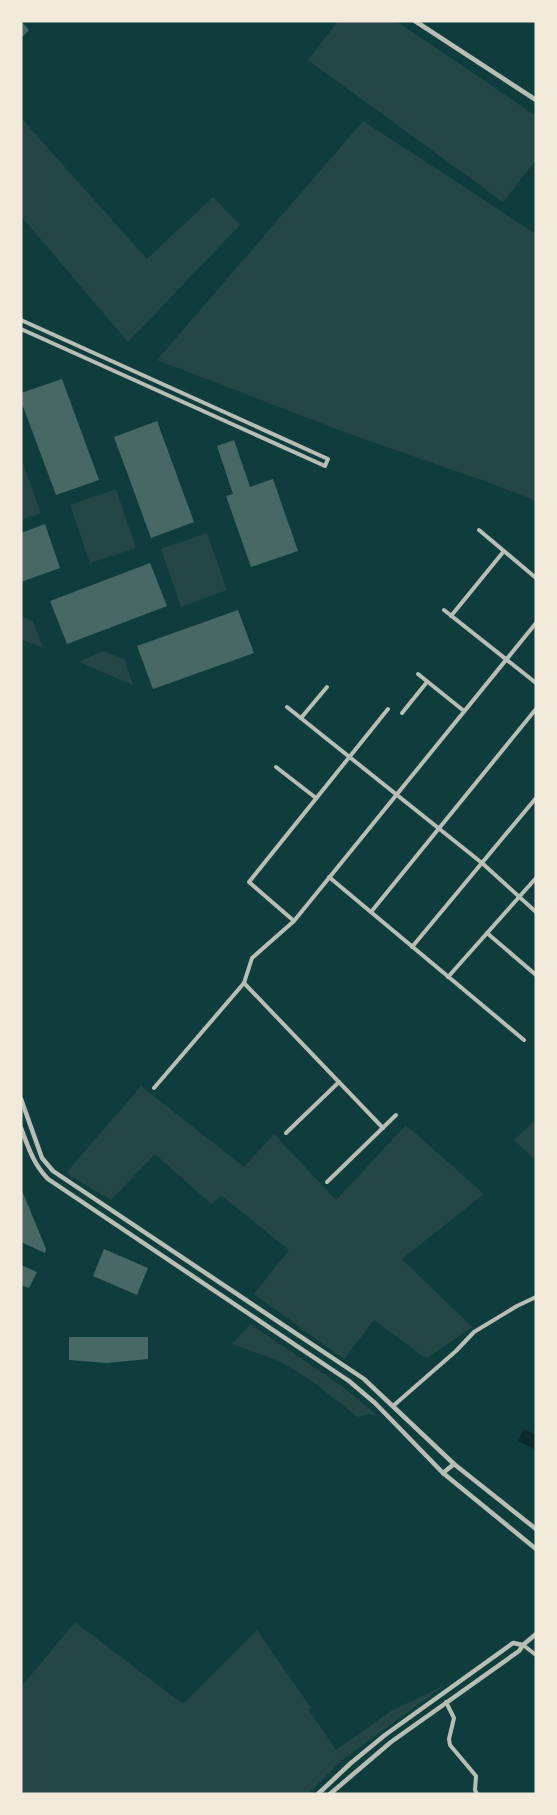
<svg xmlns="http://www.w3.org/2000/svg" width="557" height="1815" font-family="Figtree,sans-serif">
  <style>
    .green { fill: #244646 }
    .water { fill: #0a2a2b }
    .building { fill: #486865 }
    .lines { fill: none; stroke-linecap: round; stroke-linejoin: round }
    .minor { stroke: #b8beb3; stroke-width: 4 }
    .tertiary { stroke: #b8beb3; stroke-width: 4.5 }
  </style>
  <rect width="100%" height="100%" fill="#0f3d3e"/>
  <g class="green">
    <path d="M338,21H396L536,116V160L503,202L308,60Z"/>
    <path d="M21,118L147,259L213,197L240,225L128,342L21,216Z"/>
    <path d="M363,121L536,234V501L493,484L344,432L157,360Z"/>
    <path d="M21,458L41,513L21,520Z"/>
    <path d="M116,489L136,548L90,563L70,505Z"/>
    <path d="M207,533L227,590L181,607L161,549Z"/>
    <path d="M21,616L33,621L43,648L21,639Z"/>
    <path d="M103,651L124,659L133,685L79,662Z"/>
    <path d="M141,1086L244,1167L274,1134L336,1200L406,1125L484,1194L402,1259L472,1327L427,1358L421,1355L374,1320L344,1359L254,1294L289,1250L222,1196L211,1204L155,1154L111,1200L66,1173Z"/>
    <path d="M536,1119V1161L514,1140Z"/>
    <path d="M250,1324L343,1387L378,1416L368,1414L358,1417L309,1379L279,1361L232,1344Z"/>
    <path d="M75,1622L183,1704L257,1630L311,1708L309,1710L336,1750L391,1711L445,1685L341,1761L308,1794H21V1687Z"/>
  </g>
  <path class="water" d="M524,1429L536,1435V1450L518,1441Z"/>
  <g class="building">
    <path d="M21,21L29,30L21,38Z"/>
    <path d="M62,379L99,480L56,495L21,401V393Z"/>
    <path d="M157,421L194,522L151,538L114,437Z"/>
    <path d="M234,440L250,487L273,479L298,551L251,567L226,496L233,494L217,446Z"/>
    <path d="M45,524L60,568L21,582V533Z"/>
    <path d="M150,563L167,606L67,644L50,601Z"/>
    <path d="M238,610L254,653L153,689L137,646Z"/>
    <path d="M21,1188L46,1249L45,1253L21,1242Z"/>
    <path d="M104,1249L148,1268L137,1295L93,1276Z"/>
    <path d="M21,1265L37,1272L29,1288L21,1285Z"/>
    <path d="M69,1337H148V1359L107,1363L69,1360Z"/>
  </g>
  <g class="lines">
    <g class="minor">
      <path d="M21,320L328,459L325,466L21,329"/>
      <path d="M479,530L536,578"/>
      <path d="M444,610L536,683"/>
      <path d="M451,616L504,551"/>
      <path d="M418,674L464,711"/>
      <path d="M287,707L482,863L536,912"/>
      <path d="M402,713L427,682"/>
      <path d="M301,718L327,687"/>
      <path d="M276,767L316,798"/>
      <path d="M329,877L524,1040"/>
      <path d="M371,912L536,709"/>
      <path d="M294,921L249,882L388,709"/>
      <path d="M487,933L536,975"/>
      <path d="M412,947L536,798"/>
      <path d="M448,977L536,878"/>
      <path d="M244,983L383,1128"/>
      <path d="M154,1088L244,983L252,958L294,921L536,623"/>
      <path d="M286,1133L339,1082"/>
      <path d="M327,1182L396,1115"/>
      <path d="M393,1406L456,1351L474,1332L517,1306L536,1297"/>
      <path d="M523,1645L536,1655"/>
      <path d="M446,1702L454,1718L449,1739L450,1745L476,1776L475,1790L477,1794"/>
    </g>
    <g class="tertiary">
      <path d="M415,21L536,100"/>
      <path d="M21,1099L42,1158L53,1171L364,1379L454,1464L536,1529"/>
      <path d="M21,1128C28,1147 34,1165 48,1179L349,1381L375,1403L443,1473L536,1549"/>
      <path d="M443,1473L454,1464"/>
      <path d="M318,1794L351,1763L385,1735L513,1643L523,1645"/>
      <path d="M330,1794L391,1742L519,1651L523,1645L536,1634"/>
    </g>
  </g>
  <rect width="557" height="1815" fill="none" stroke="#f1e9da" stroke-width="45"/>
</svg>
